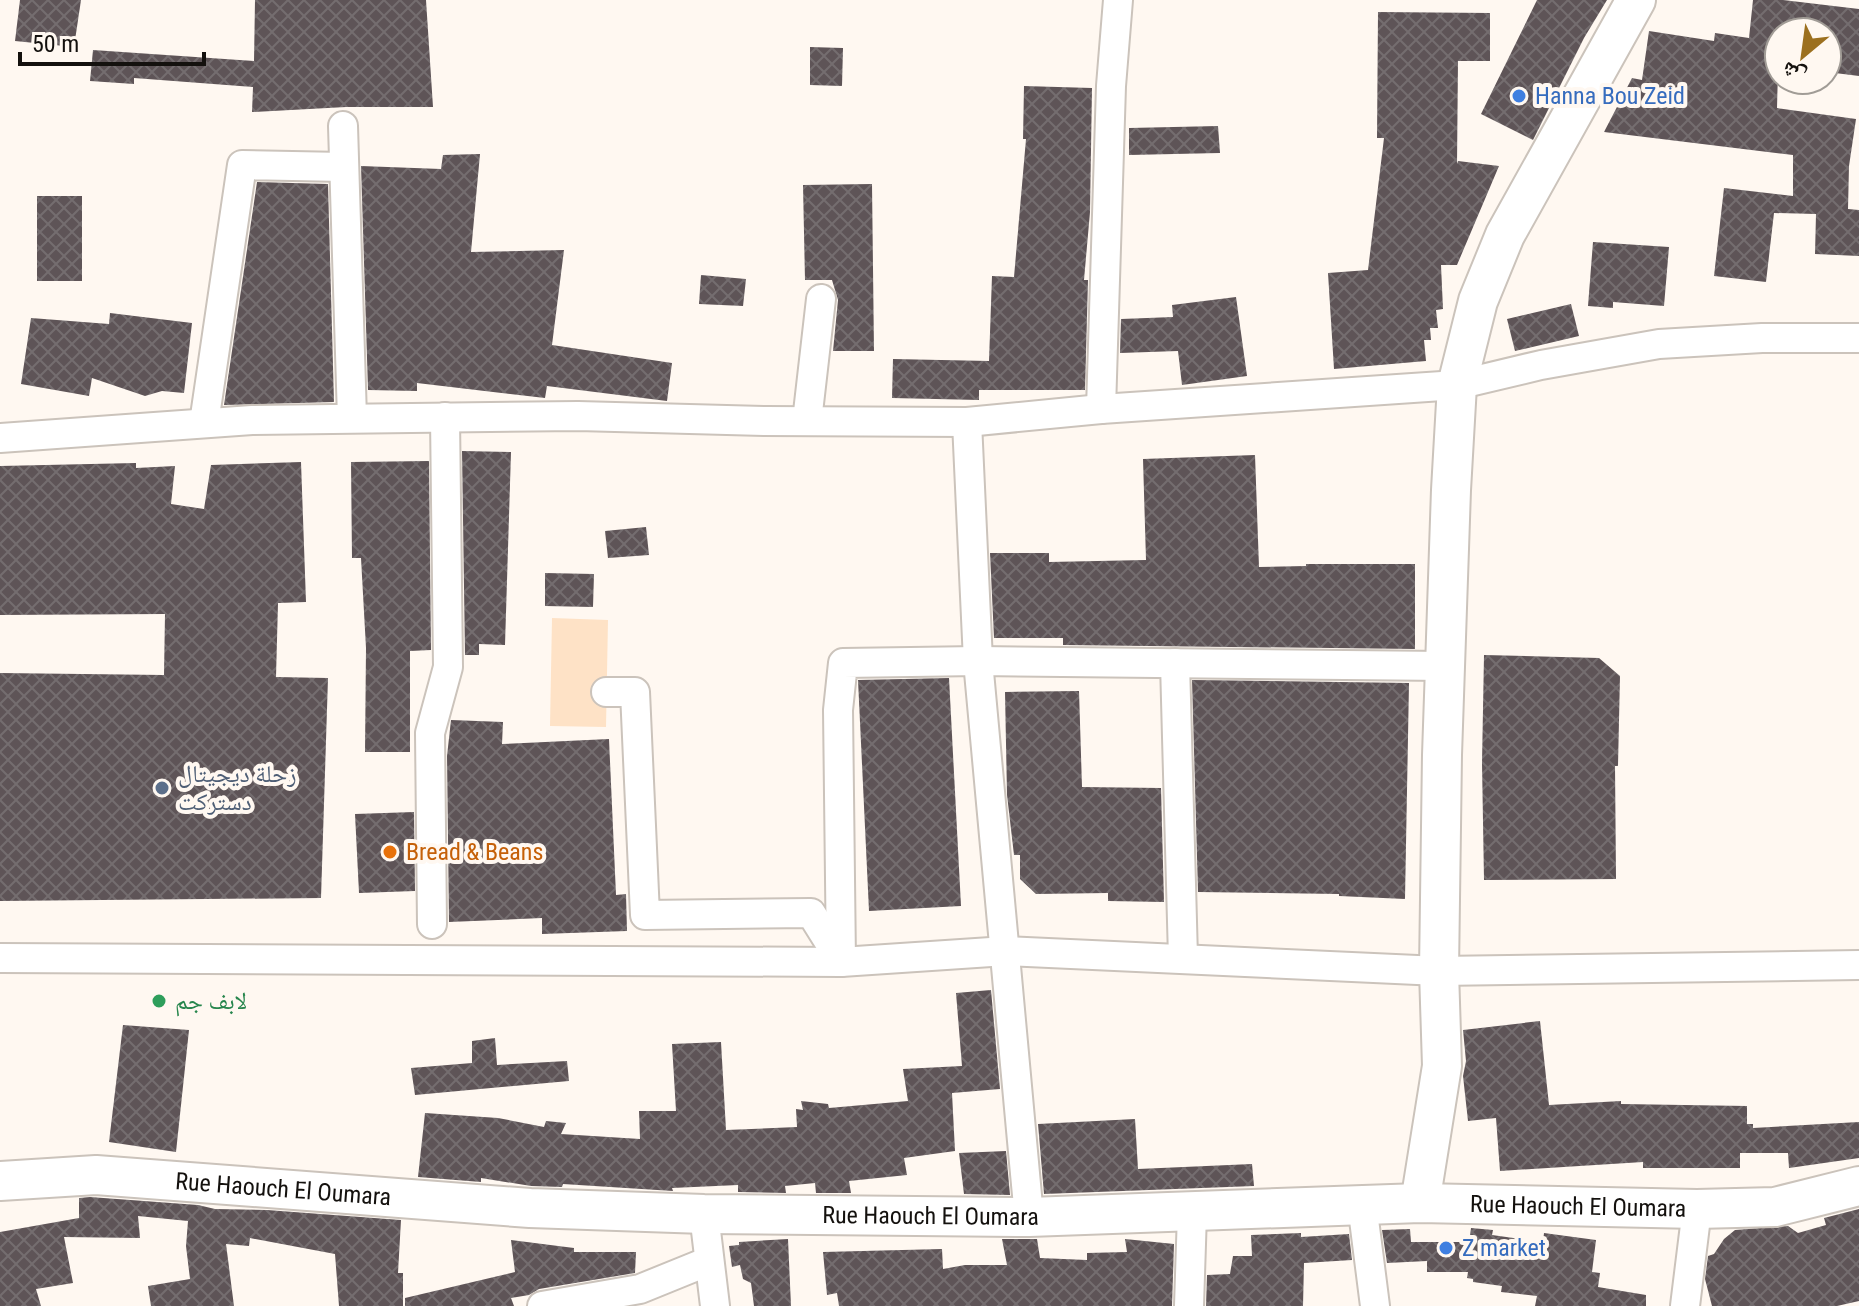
<svg xmlns="http://www.w3.org/2000/svg" width="1859" height="1306" font-family="'Roboto Condensed','Noto Naskh Arabic',sans-serif">
  <style>
    .pitch { fill: #fee2c6 }
    .building { fill: url(#building-cross-hatch) }
    .lines { fill: none; stroke-linecap: round; stroke-linejoin: round }
    .minor-casing { stroke: #cbc3bb; stroke-width: 32 }
    .secondary-casing { stroke: #cbc3bb; stroke-width: 42 }
    .minor { stroke: #fff; stroke-width: 28 }
    .secondary { stroke: #fff; stroke-width: 38 }
    .shop-dot { fill: #3f7fe0; stroke: #fff8f1; stroke-width: 3 }
    .service-dot { fill: #5c6f8a; stroke: #fff8f1; stroke-width: 3 }
    .food-dot { fill: #e8710a; stroke: #fff8f1; stroke-width: 3 }
    .leisure-dot { fill: #2e9e5b; stroke: #fff8f1; stroke-width: 3 }
    .labels { text-anchor: middle; dominant-baseline: central; stroke-width: 8; stroke-linejoin: round; paint-order: stroke }
    .shop-label { font-size: 24px; fill: #366cbe; stroke: #fff8f1; text-anchor: start }
    .service-label { font-size: 24px; fill: #4e5e75; stroke: #fff8f1; text-anchor: start }
    .food-label { font-size: 24px; fill: #c56008; stroke: #fff8f1; text-anchor: start }
    .leisure-label { font-size: 24px; fill: #27864d; stroke: #fff8f1; text-anchor: start }
    .street-label { font-size: 24px; fill: #14110e; stroke: #fff8f1 }
  </style>
  <defs>
    <pattern id="building-cross-hatch" width="8" height="8" patternUnits="userSpaceOnUse" patternTransform="scale(2)"><rect width="8" height="8" fill="#5e5457"/><path d="M0 0l8 8M0 8l8-8" fill="none" stroke="#746d6f"/></pattern>
  </defs>
  <rect width="100%" height="100%" fill="#fff8f1"/>
  <path class="pitch" d="M552,618L608,620L606,727L550,726Z"/>
  <g class="building">
    <path d="M20,0H81L74,47L15,41Z"/>
    <path d="M255,0H426L433,107H346L252,112L253,87L134,78V84L90,81L93,50L254,61Z"/>
    <path d="M1537,0H1607L1584,38L1533,140L1481,114Z"/>
    <path d="M1753,0H1783L1859,9V76L1827,72V32H1779L1777,108L1856,119L1849,166L1848,209L1859,210V256L1815,254L1816,214L1774,213L1766,282L1714,276L1724,188L1793,196V155L1604,132L1632,78L1642,80L1649,31L1714,41L1715,33L1749,38Z"/>
    <path d="M1378,12L1490,13V61H1458L1457,164L1458,161L1499,166L1457,265H1441L1443,309L1436,310L1438,328H1430L1431,340H1424L1426,361L1334,369L1328,273L1368,270L1384,138H1377Z"/>
    <path d="M810,47L843,48L842,86L810,85Z"/>
    <path d="M1024,86L1092,88L1090,212L1084,280H1088L1085,390H979V400L892,398L893,359L989,361L992,276L1014,277L1026,139H1023Z"/>
    <path d="M1218,126L1220,153L1129,155V128Z"/>
    <path d="M480,154L471,252L564,250L552,345L672,363L667,401L547,386L545,398L417,383V391L368,390L361,166L441,169L443,155Z"/>
    <path d="M257,182L328,184L334,402L224,405Z"/>
    <path d="M872,184L874,351H833L838,300L832,280H805L803,185Z"/>
    <rect x="37" y="196" width="45" height="85"/>
    <path d="M1593,242L1669,247L1664,306L1613,302V308L1588,306Z"/>
    <path d="M701,275L746,279L743,306L699,304Z"/>
    <path d="M1236,297L1247,376L1182,385L1178,351L1120,353L1121,319L1173,317L1172,305Z"/>
    <path d="M1571,304L1579,336L1515,351L1507,319Z"/>
    <path d="M110,313L192,323L184,393L162,391L145,396L92,378L89,396L21,384L31,318L109,324Z"/>
    <path d="M462,451L511,452L505,645L479,644V655H465Z"/>
    <path d="M1255,455L1259,567L1306,566V564H1415V649L1063,645V638H994L990,553H1049V562L1146,560L1143,459Z"/>
    <path d="M429,461L431,650L410,651V752H365L366,648L361,558H352L351,462Z"/>
    <path d="M301,462L306,602L278,603L276,677L328,678L321,898L0,901V673L164,675L165,614L0,615V466L136,463V468L175,466L171,504L204,509L211,465Z"/>
    <path d="M646,527L649,555L608,558L605,531Z"/>
    <path d="M545,573L594,574L593,607L545,606Z"/>
    <path d="M1484,655L1599,658L1620,676L1618,766H1615L1616,879L1484,880L1482,763Z"/>
    <path d="M949,678L961,906L869,911L858,680Z"/>
    <path d="M1192,680L1409,683L1405,899L1339,896V894L1198,892Z"/>
    <path d="M1079,691L1082,787L1161,788L1164,902L1108,901V893L1036,894L1020,879V855H1014L1007,795L1005,692Z"/>
    <path d="M451,720L503,722L502,744L609,739L616,895L626,894L627,931L542,934V918L449,922L447,756Z"/>
    <path d="M414,812L415,891L359,893L355,814Z"/>
    <path d="M991,990L1000,1089L952,1093L955,1151L904,1158L907,1175L849,1181L851,1193H816L815,1183L785,1186L786,1193L738,1192V1185L672,1188L673,1191L563,1184L562,1187L531,1186L481,1178V1182L418,1177L425,1113L498,1118L544,1127L546,1121L566,1123L561,1134L640,1139L639,1111H676L672,1044L721,1042L726,1130L797,1127L796,1109L803,1110L801,1101L828,1104L829,1108L908,1101L903,1069L962,1066L956,993Z"/>
    <path d="M1540,1021L1549,1105L1621,1101V1104L1747,1106V1124H1753V1128L1859,1122V1158L1789,1168L1788,1153H1740V1168H1643V1162L1500,1171L1496,1118L1468,1121L1463,1076L1466,1061L1463,1030Z"/>
    <path d="M123,1025L189,1030L176,1152L109,1142Z"/>
    <path d="M495,1038L497,1065L567,1061L569,1081L415,1095L411,1068L472,1063V1041Z"/>
    <path d="M1135,1119L1138,1169L1252,1164L1254,1186L1044,1194L1038,1124Z"/>
    <path d="M1006,1151L1010,1195L964,1194L959,1153Z"/>
    <path d="M90,1197L198,1205L215,1209L267,1210L401,1220L398,1273H403V1306H339L335,1254L250,1238L249,1246L226,1244L234,1306H151L148,1286L190,1279L186,1246L188,1221L138,1216L140,1238L64,1237L73,1283L36,1289L41,1306H0V1232L79,1218V1198Z"/>
    <path d="M1859,1209V1301L1837,1306H1712L1705,1279L1708,1256L1714,1254L1724,1239L1735,1230L1788,1226L1798,1233L1826,1225L1824,1218Z"/>
    <path d="M1471,1228L1493,1230L1492,1235L1543,1242L1544,1233L1596,1240L1592,1272L1600,1273L1598,1287L1646,1295V1306H1535L1537,1296L1501,1292L1502,1286L1473,1282V1279L1467,1278L1468,1272H1427V1261L1387,1263L1382,1230L1410,1229L1411,1242H1469Z"/>
    <path d="M1301,1233V1237L1349,1234L1352,1260L1304,1263L1303,1306H1206L1207,1275L1230,1274L1233,1256H1252L1251,1235Z"/>
    <path d="M788,1239L791,1306H754L751,1283L743,1279L740,1265L732,1267L729,1246L739,1245V1242Z"/>
    <path d="M1002,1239H1037L1040,1258L1087,1260V1253L1127,1252L1125,1239L1174,1244L1172,1306H839L837,1293L827,1295L823,1252L942,1249L943,1269L965,1265H1007Z"/>
    <path d="M511,1240L574,1248V1252H636L635,1273L539,1289L529,1295L511,1298L514,1306H405V1298L515,1272Z"/>
  </g>
  <g class="lines">
    <g class="minor-casing">
      <g id="minor">
        <path d="M343,126L352,418"/>
        <path d="M1101,409L1111,86L1118,0"/>
        <path d="M807,421L821,299"/>
        <path d="M967,422L978,661L1029,1217"/>
        <path d="M204,423L242,165L344,167"/>
        <path d="M0,438L252,420L578,416L764,421L967,422L1101,409L1457,385L1541,365L1659,344L1762,338H1859"/>
        <path d="M1175,663L1183,958"/>
        <path d="M606,692H635L645,915L811,913L841,961"/>
        <path d="M432,924L430,733L448,667L445,417"/>
        <path d="M0,958L841,962L1006,951L1439,971L1859,965"/>
        <path d="M841,962L838,710L843,663L978,661L1445,666"/>
        <path d="M1362,1204L1375,1306"/>
        <path d="M704,1214L715,1306"/>
        <path d="M542,1306L640,1289L709,1261"/>
        <path d="M1189,1306L1192,1213"/>
        <path d="M1685,1306L1697,1209"/>
      </g>
    </g>
    <g class="secondary-casing">
      <g id="secondary">
        <path id="s1" d="M0,1181L96,1175L530,1208L704,1214L1029,1217L1420,1203L1697,1209L1775,1207L1859,1186"/>
        <path d="M1420,1203L1442,1066L1439,971L1442,755L1451,490L1457,385L1478,301L1505,235L1636,0"/>
      </g>
    </g>
    <use href="#minor" class="minor"/>
    <use href="#secondary" class="secondary"/>
  </g>
  <g class="shop-dot">
    <circle cx="1519" cy="96" r="8"/>
    <circle cx="1446" cy="1248" r="8"/>
  </g>
  <circle class="service-dot" cx="162" cy="788" r="8"/>
  <circle class="food-dot" cx="390" cy="852" r="8"/>
  <circle class="leisure-dot" cx="159" cy="1001" r="8"/>
  <g class="labels">
    <g class="shop-label">
      <text x="1535" y="96">Hanna Bou Zeid</text>
      <text x="1462" y="1248">Z market</text>
    </g>
    <g class="service-label">
      <text x="178" y="774">زحلة ديجيتال<tspan x="178" dy="28">دستركت</tspan></text>
    </g>
    <g class="food-label">
      <text x="406" y="852">Bread &amp; Beans</text>
    </g>
    <g class="leisure-label">
      <text x="175" y="1001">لابف جم</text>
    </g>
    <g class="street-label">
      <text stroke="none"><textPath href="#s1" startOffset="284">Rue Haouch El Oumara</textPath></text>
      <text stroke="none"><textPath href="#s1" startOffset="1580">Rue Haouch El Oumara</textPath></text>
      <text stroke="none"><textPath href="#s1" startOffset="932">Rue Haouch El Oumara</textPath></text>
    </g>
  </g>
  <g transform="translate(1803 56) rotate(209)"><circle r="38" fill="#fff8f1" stroke="#a19c96" stroke-width="2"/>
  <path d="M0-6L14 30L0 20L-14 30Z" fill="#9c701f"/>
  <text y="-12" font-size="22" font-weight="bold" text-anchor="middle" fill="#14110e">ش</text>
  </g>
  <path d="M20 52v12h184v-12" fill="none" stroke="#14110e" stroke-width="4"/>
  <text x="32" y="52" font-size="24" fill="#14110e" stroke="#fff8f1" stroke-width="6" paint-order="stroke">50 m</text>
</svg>
